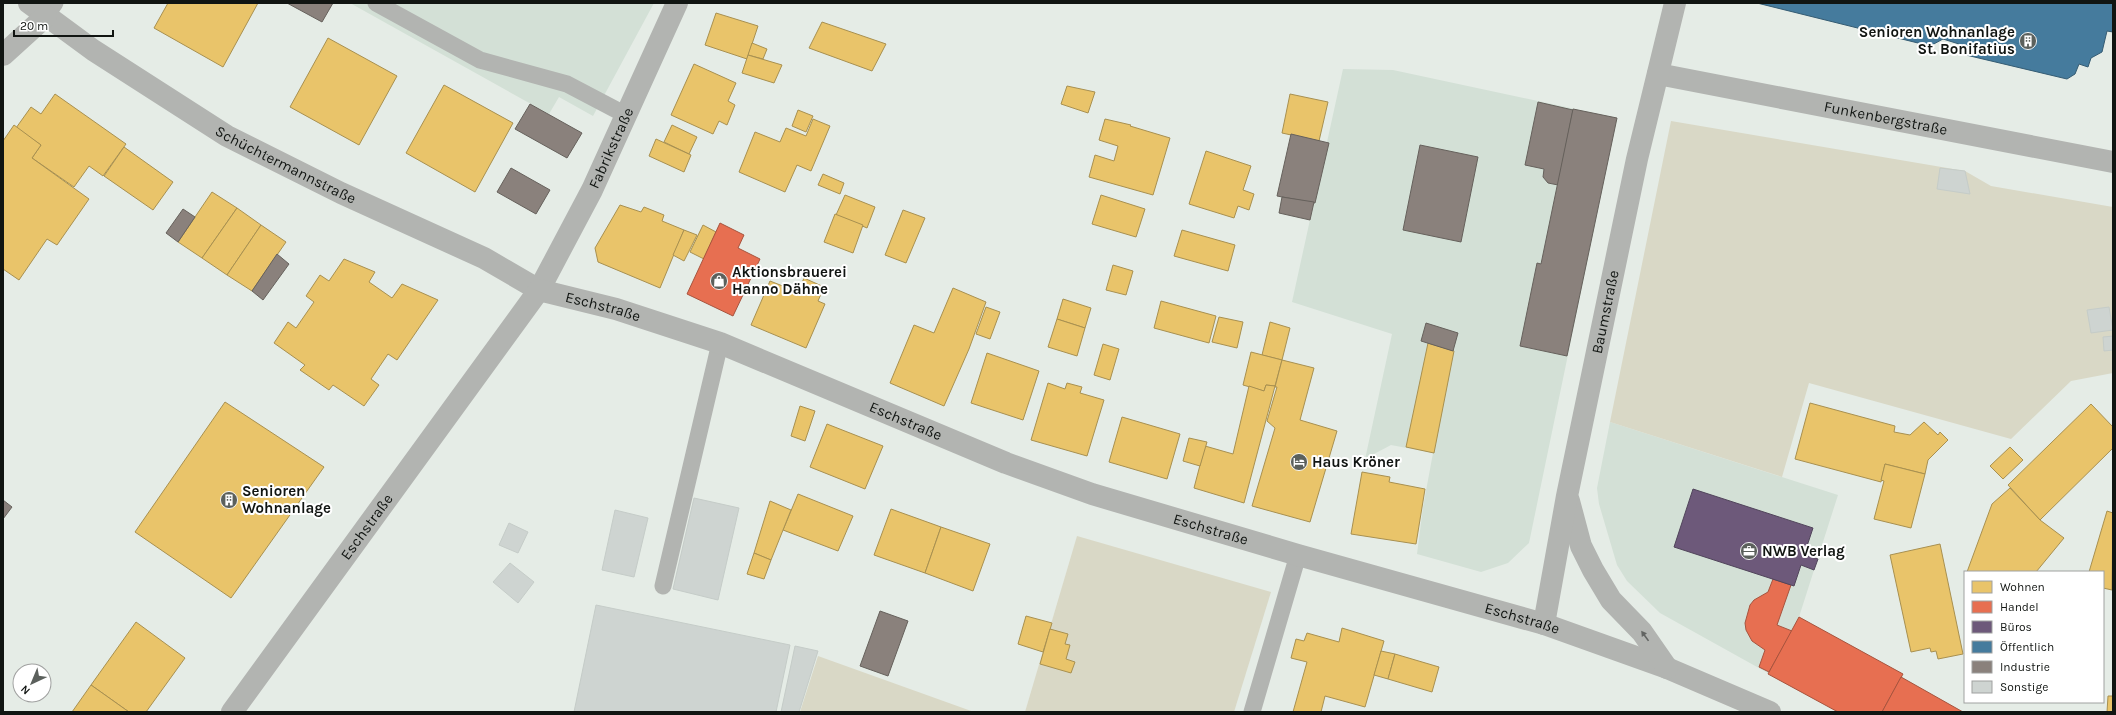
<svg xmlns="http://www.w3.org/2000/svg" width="2116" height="715" font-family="Karla,sans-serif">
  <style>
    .built { fill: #d3e0d6 }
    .green { fill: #d9d8c6 }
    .homes { fill: #e9c46a; stroke: #a89050 }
    .shops { fill: #e76f51; stroke: #a7543e }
    .offices { fill: #6d597a; stroke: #51455b }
    .public { fill: #457b9d; stroke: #355c73 }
    .industry { fill: #8a817c; stroke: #66615c }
    .building { fill: #ced4d1; stroke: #c5ccc8 }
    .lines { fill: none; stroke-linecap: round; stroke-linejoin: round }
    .service { stroke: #b2b4b1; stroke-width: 17 }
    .minor { stroke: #b2b4b1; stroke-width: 22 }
    .tertiary { stroke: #b2b4b1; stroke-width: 22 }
    .oneway { fill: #626462 }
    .labels { text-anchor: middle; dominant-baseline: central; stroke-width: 4; stroke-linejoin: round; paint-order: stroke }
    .poi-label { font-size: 15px; font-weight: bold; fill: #111512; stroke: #fff; text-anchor: start }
    .street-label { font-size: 15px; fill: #111512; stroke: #fff }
  </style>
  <rect width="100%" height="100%" fill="#e5ece6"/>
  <g class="built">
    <path d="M350,3H654L593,116L559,97L549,114Z"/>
    <path d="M1343,69L1393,70L1617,118L1529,543L1508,563L1481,572L1417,554L1423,507L1433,453L1391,445L1374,454L1364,464L1392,334L1292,302Z"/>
    <path d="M1610,422L1838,495L1799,617L1903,674L1902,677L1963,712H1838L1660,613L1627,581L1617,565L1599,504L1597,488Z"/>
  </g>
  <g class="green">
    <path d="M1671,121L1965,171L1991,186L2113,207V373L2071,381L2011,439L1809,383L1782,477L1610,422Z"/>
    <path d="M1077,536L1271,592L1234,712H1025Z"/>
    <path d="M818,656L974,712H800Z"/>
  </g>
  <g class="homes">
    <path d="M168,3H258L223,67L154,28Z"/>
    <path d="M716,13L758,26L747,59L705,45Z"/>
    <path d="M822,22L886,44L872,71L809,48Z"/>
    <path d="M328,38L397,76L359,145L290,107Z"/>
    <path d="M752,43L767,49L763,59L748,55Z"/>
    <path d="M748,55L782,65L774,83L742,73Z"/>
    <path d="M694,64L736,83L728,101L735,105L727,125L719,121L713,134L671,115Z"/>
    <path d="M444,85L513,123L475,192L406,153Z"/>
    <path d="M1067,86L1095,92L1088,113L1061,104Z"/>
    <path d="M55,94L126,144L103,176L89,166L74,187L32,158L41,145L16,128L31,107L41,114Z"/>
    <path d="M1290,94L1328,102L1319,141L1282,133Z"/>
    <path d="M798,110L813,116L806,132L792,126Z"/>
    <path d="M813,119L830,126L811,171L797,165L785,192L739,172L755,132L780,142L786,128L806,136Z"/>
    <path d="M1105,119L1131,125L1130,126L1170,138L1153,195L1089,177L1095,155L1114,161L1118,146L1099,140Z"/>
    <path d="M14,125L41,145L32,158L89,199L57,245L47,239L19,280L3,269V141Z"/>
    <path d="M672,125L697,137L689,154L664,142Z"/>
    <path d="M656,139L691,155L684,172L649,156Z"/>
    <path d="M124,147L173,182L153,210L104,176Z"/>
    <path d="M1206,151L1251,166L1243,190L1254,194L1249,210L1238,206L1234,218L1189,204Z"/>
    <path d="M823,174L844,183L840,194L818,185Z"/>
    <path d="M212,192L237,208L202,258L178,242Z"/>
    <path d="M845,195L875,207L867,228L836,215Z"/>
    <path d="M1101,195L1145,209L1136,237L1092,224Z"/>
    <path d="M620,205L641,212L644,207L664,215L662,221L684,230L660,288L598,262L595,248Z"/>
    <path d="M237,208L261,225L227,275L202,258Z"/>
    <path d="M903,210L925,218L906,263L885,255Z"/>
    <path d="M835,214L863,225L853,253L824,242Z"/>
    <path d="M261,225L286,242L252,291L227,275Z"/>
    <path d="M703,225L716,232L704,259L690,252Z"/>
    <path d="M684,230L697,235L684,261L673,255Z"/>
    <path d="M1182,230L1235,245L1228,271L1174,256Z"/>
    <path d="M344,259L375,272L369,282L392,298L402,284L438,300L397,360L388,354L371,379L379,385L364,406L333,385L329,390L300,370L305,365L274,343L288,322L296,328L314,302L306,296L320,275L329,281Z"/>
    <path d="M1113,265L1133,271L1126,295L1106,290Z"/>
    <path d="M804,278L824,287L818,301L825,304L806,348L751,325L770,281L798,292Z"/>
    <path d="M953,288L986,302L969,349L944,406L890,383L914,325L934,333Z"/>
    <path d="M1063,299L1091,308L1085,328L1057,319Z"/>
    <path d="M1161,301L1216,316L1209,343L1154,328Z"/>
    <path d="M986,307L1000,312L990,339L976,334Z"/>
    <path d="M1219,317L1243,322L1237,348L1212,342Z"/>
    <path d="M1057,319L1085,328L1077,356L1048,347Z"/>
    <path d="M1270,322L1290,328L1282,360L1262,355Z"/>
    <path d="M1428,343L1454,351L1434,453L1406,447Z"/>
    <path d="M1103,344L1119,349L1110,380L1094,375Z"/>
    <path d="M1251,352L1282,360L1275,386L1266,385L1264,391L1243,385Z"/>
    <path d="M987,353L1039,371L1023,420L971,403Z"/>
    <path d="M1282,360L1314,368L1300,420L1337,431L1310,522L1252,506L1275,428L1267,421L1277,387H1275Z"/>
    <path d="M1048,383L1065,389L1067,383L1082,387L1080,393L1104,400L1087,456L1031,440Z"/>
    <path d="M1266,385L1275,386L1244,503L1194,488L1205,446L1233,454L1249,386L1264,391Z"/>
    <path d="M225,402L324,467L231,598L135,532Z"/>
    <path d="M1810,403L1895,426L1894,432L1910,435L1924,422L1938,435L1940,432L1948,440L1928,460L1925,474L1885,464L1881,482L1795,459Z"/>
    <path d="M2091,404L2113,427V448L2040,520L2008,485Z"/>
    <path d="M800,406L815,411L805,441L791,436Z"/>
    <path d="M1122,417L1180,434L1167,479L1109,462Z"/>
    <path d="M827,424L883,446L865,489L810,467Z"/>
    <path d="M1189,438L1207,442L1200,466L1183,461Z"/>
    <path d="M2010,447L2023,460L2003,479L1990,466Z"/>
    <path d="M1885,464L1925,474L1911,528L1874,519L1884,481L1881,480Z"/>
    <path d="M1362,472L1390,477L1389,482L1425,489L1416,544L1351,534Z"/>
    <path d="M2010,488L2040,520L2064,538L2036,572H1967L1992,504Z"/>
    <path d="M798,494L853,516L838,551L783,530Z"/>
    <path d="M770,501L791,510L771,560L754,553Z"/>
    <path d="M891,509L941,527L925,573L874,555Z"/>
    <path d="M2107,511L2113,513L2112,590L2103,588V572H2089Z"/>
    <path d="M941,527L990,544L973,591L925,573Z"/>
    <path d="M1940,544L1963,654L1938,659L1936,651L1931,652L1930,648L1911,652L1890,555Z"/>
    <path d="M754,553L771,560L764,579L747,574Z"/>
    <path d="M1026,616L1052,623L1043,652L1018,644Z"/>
    <path d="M136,622L185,658L146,712H129L91,685Z"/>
    <path d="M1342,628L1384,641L1365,707L1325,696L1321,712H1293L1307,662L1291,658L1296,639L1304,641L1307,633L1339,642Z"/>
    <path d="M1050,629L1068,634L1065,644L1070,645L1066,659L1075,662L1071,673L1040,664Z"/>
    <path d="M1381,651L1395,654L1388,679L1374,675Z"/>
    <path d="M1395,654L1439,667L1432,692L1388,679Z"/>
    <path d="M91,685L129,712H72Z"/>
    <path d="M2108,696H2113V712H2107Z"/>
  </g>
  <g class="shops">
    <path d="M720,223L744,235L738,248L760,259L733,316L687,294Z"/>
    <path d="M1773,579L1791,585L1777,625L1792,631L1769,672L1759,667L1765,650L1752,641L1746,630L1745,623L1750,605L1754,600L1768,592Z"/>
    <path d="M1799,617L1903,674L1882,712H1838L1768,674Z"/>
    <path d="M1901,677L1963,712H1882Z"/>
  </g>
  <path class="offices" d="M1693,489L1813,528L1804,555L1818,559L1814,570L1801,565L1794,586L1674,547Z"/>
  <path class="public" d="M1757,3H2113V32L2107,31L2102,52L2091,58L2088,67L2079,64L2075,74L2067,79L1966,55L1959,44L1943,39L1930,46Z"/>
  <g class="industry">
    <path d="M287,3H333L322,22Z"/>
    <path d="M1538,102L1573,110L1558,185L1548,183L1543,177L1544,169L1525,165Z"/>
    <path d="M530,104L582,133L567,158L515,129Z"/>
    <path d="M1573,109L1617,118L1567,356L1520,346L1537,263L1541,264Z"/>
    <path d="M1291,134L1329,143L1315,203L1277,196Z"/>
    <path d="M1420,145L1478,157L1461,242L1403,230Z"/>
    <path d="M511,168L550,190L536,214L497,192Z"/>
    <path d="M1282,197L1314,202L1310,220L1279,213Z"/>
    <path d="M183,209L195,217L178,242L166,233Z"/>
    <path d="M277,254L289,264L263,300L252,291Z"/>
    <path d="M1426,323L1458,333L1453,351L1421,341Z"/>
    <path d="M3,500L12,507L3,519Z"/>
    <path d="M880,611L908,621L888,676L860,666Z"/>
  </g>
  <g class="building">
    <path d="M1940,168L1965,171L1970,194L1937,189Z"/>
    <path d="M2109,307L2113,330L2091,333L2087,310Z"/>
    <path d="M2113,336V350L2104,351L2103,337Z"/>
    <path d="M694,498L739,508L718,600L673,589Z"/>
    <path d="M615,510L648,518L634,577L602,570Z"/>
    <path d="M509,523L528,532L518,553L499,545Z"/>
    <path d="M510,563L534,582L518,603L493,582Z"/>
    <path d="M596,605L790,645L776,712H574Z"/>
    <path d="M795,646L818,651L799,712H781Z"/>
  </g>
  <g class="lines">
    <g class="service">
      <path d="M376,3L480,60L567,84L626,115"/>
      <path d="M46,16L55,3"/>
      <path d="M663,586L720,343"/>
      <path d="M1252,712L1298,555"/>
    </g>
    <g class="minor">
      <path id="s1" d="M29,3L93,50L227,136L341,193L484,258L539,290L592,190L677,3"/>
      <path d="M3,55L46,16"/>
      <path id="s2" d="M232,712L539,290L616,309L720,343L1006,463L1092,494L1298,555L1544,624L1667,668L1770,712"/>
    </g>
    <g class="tertiary">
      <path id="s3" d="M1658,74L2113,162"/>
      <path d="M1569,501L1581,546L1593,570L1611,600L1642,632L1667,668"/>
      <path id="s4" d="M1544,624L1567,496L1637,159L1675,3"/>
    </g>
  </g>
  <defs><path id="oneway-solid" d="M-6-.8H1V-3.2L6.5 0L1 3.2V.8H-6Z"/></defs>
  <use class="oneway" href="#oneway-solid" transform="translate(1645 636) rotate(-126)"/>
  <defs>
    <g id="building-disc" transform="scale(0.9)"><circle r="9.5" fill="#5b605c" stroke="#fff"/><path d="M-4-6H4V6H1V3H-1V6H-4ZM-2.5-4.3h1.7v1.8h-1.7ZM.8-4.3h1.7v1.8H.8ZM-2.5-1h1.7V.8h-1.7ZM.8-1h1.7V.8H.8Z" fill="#fff"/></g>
    <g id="shop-disc" transform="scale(0.9)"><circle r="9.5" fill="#5b605c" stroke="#fff"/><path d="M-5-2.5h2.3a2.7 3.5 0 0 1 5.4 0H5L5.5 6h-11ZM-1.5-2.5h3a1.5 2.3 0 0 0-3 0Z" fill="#fff"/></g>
    <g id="hotel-disc" transform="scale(0.9)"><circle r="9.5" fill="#5b605c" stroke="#fff"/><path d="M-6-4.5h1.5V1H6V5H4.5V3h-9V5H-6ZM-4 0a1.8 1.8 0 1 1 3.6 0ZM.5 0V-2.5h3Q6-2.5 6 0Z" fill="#fff"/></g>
    <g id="office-disc" transform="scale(0.9)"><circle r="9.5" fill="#5b605c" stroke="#fff"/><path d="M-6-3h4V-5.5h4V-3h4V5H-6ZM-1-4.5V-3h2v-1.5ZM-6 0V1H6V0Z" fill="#fff"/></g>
  </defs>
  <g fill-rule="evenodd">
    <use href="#building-disc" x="2028" y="41"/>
    <use href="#shop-disc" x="719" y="281"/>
    <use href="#hotel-disc" x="1299" y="462"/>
    <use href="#building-disc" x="229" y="500"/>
    <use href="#office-disc" x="1749" y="551"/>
  </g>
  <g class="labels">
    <g class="poi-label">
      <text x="2015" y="32" text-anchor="end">Senioren Wohnanlage<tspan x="2015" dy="17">St. Bonifatius</tspan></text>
      <text x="732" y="272">Aktionsbrauerei<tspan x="732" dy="17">Hanno Dähne</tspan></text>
      <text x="1312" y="462">Haus Kröner</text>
      <text x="242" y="491">Senioren<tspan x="242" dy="17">Wohnanlage</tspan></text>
      <text x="1762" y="551">NWB Verlag</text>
    </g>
    <g class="street-label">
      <text stroke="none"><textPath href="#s3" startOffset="232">Funkenbergstraße</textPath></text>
      <text stroke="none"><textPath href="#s1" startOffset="746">Fabrikstraße</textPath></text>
      <text stroke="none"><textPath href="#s1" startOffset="304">Schüchtermannstraße</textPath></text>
      <text stroke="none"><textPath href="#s2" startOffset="588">Eschstraße</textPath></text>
      <text stroke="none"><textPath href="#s4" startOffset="318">Baumstraße</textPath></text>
      <text stroke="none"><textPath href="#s2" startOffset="912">Eschstraße</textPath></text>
      <text stroke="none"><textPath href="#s2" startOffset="229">Eschstraße</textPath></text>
      <text stroke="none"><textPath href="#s2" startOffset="1236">Eschstraße</textPath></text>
      <text stroke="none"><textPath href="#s2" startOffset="1560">Eschstraße</textPath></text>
    </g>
  </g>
  <rect width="2116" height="715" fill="none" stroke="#111512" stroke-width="8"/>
  <rect x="1964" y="571" width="140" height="132" fill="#ffffff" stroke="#a0a1a0"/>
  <rect x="1972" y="581" width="20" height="12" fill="#e9c46a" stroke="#a0a1a0"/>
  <text x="2000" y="591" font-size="12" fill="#111512">Wohnen</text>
  <rect x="1972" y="601" width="20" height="12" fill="#e76f51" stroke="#a0a1a0"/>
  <text x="2000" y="611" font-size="12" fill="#111512">Handel</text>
  <rect x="1972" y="621" width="20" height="12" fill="#6d597a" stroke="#a0a1a0"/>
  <text x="2000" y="631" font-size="12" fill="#111512">Büros</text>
  <rect x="1972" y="641" width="20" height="12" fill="#457b9d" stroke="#a0a1a0"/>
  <text x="2000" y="651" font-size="12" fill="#111512">Öffentlich</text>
  <rect x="1972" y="661" width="20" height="12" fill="#8a817c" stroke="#a0a1a0"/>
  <text x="2000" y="671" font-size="12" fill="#111512">Industrie</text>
  <rect x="1972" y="681" width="20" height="12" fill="#ced4d1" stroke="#a0a1a0"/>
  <text x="2000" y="691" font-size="12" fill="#111512">Sonstige</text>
  <g transform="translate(32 683) rotate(224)"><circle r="19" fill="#ffffff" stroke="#a0a1a0"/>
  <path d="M0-3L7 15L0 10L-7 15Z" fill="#5b605c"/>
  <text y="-6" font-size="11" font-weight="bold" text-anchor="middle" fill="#111512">N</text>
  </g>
  <path d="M14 30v6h99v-6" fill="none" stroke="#111512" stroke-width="2"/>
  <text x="20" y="30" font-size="12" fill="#111512" stroke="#ffffff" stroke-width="3" paint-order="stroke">20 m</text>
</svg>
